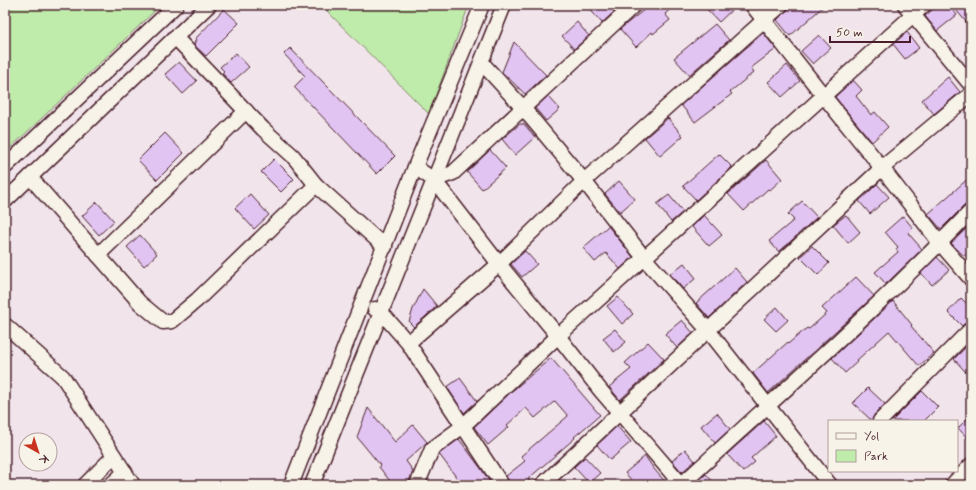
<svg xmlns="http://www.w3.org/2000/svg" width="976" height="490" font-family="Mynerve,sans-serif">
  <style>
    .green { fill: #bfecaa; stroke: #84866a }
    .building { fill: #e2c4f2; stroke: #4a1f2b }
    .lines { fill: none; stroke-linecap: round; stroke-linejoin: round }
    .minor-casing { stroke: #4a1f2b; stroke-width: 17 }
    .minor { stroke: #f7f3e8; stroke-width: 14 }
  </style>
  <rect width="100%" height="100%" fill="#f1e5eb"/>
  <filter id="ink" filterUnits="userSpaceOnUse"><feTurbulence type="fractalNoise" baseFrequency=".025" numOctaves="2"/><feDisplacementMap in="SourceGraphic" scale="8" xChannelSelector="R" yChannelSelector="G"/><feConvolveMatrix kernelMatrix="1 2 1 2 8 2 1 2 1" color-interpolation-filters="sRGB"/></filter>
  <g filter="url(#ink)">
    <g class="green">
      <path d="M5,5H161L5,153Z"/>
      <path d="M333,5H469L429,114L327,11Z"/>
    </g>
    <g class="building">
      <path d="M586,5H612L616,10L602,23Z"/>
      <path d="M650,5H675L665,14L670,20L653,34L652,32L636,47L620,29Z"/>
      <path d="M703,5H737L719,22Z"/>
      <path d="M793,5H825L790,36L777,20Z"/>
      <path d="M938,5H949L957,15L937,31L925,16Z"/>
      <path d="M952,5H971V28Z"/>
      <path d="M224,9L239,23L206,56L194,45L196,38Z"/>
      <path d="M577,22L589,36L574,49L562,36Z"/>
      <path d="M715,24L729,40L689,75L674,58Z"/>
      <path d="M907,32L919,48L905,59L893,44Z"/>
      <path d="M763,33L776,49L751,68L754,72L730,92L732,94L695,122L681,105Z"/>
      <path d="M819,35L831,48L813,64L801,51Z"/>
      <path d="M514,42L546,75L525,94L502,72Z"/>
      <path d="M290,48L395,156L377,174L294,87L305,76L284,54Z"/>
      <path d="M236,53L249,67L231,83L222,73L224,71L220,67Z"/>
      <path d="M179,62L197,81L183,94L165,74Z"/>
      <path d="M787,65L800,81L782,97L768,82Z"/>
      <path d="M948,77L960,92L934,114L922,100Z"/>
      <path d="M853,80L862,90L856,96L871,115L875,112L888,127L872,142L835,97Z"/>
      <path d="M548,96L560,109L546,121L535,108Z"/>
      <path d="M668,118L683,136L660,156L645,138Z"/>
      <path d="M520,124H524L535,137L515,155L502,139Z"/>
      <path d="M165,133L184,153L157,180L138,160Z"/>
      <path d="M490,150L506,168L482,189L467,172Z"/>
      <path d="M719,154L732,167L696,200L683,186Z"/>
      <path d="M274,159L294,179L281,192L261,172Z"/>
      <path d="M766,160L782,179L770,190L768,189L744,211L728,194Z"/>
      <path d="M971,176V201L965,205L941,229L928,214Z"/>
      <path d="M619,181L635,199L620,212L605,194Z"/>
      <path d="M877,184L889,197L870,214L859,201Z"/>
      <path d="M250,194L269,215L254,229L235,208Z"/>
      <path d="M669,195L683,212L671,222L657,204Z"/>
      <path d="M802,201L817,217L779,252L769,241L794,220L788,214Z"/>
      <path d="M97,202L114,221L99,235L82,216Z"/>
      <path d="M704,215L722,235L709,246L692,227Z"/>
      <path d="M846,215L860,232L848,243L833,225Z"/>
      <path d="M903,216L913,228L908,233L922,249L886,284L875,272L898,252L896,249L898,247L885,232Z"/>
      <path d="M608,226L633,257L620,269L606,253L595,262L583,248Z"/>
      <path d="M968,227L971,230V250L964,256L951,243Z"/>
      <path d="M140,235L157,254L144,266L127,247Z"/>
      <path d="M812,246L829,263L818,275L800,257Z"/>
      <path d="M525,251L537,264L522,277L511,264Z"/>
      <path d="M937,257L949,270L932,285L921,273Z"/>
      <path d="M684,263L696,278L683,289L670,274Z"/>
      <path d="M735,268L747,282L709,318L696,303Z"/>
      <path d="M856,277L874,296L768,393L753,373L788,342L789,343L807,328L809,329L827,313L822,308Z"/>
      <path d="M423,289L437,306L414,327L409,322L413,309Z"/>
      <path d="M618,297L633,314L622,324L607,306Z"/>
      <path d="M961,298L971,308V317L962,326L948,312Z"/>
      <path d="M893,301L912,325L911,326L934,353L919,366L889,331L856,361L857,362L845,373L832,358Z"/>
      <path d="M777,307L788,320L776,331L764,319Z"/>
      <path d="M682,320L693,333L677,348L665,334Z"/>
      <path d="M615,329L626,342L614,352L603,338Z"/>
      <path d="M648,342L664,359L620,400L609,387L631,369L625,363Z"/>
      <path d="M966,347L971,353V378L954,359Z"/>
      <path d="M551,358L600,415L574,437L575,438L528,479L530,481L524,485H510L506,476L525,461L521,456L568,416L555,401L535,418L526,408L507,425L509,427L488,445L474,427L511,392Z"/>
      <path d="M460,378L477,401L464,413L447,387Z"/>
      <path d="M868,388L885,404L874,415L872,421L853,403Z"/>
      <path d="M922,391L938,407L924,421H892Z"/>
      <path d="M368,408L395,442L413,425L427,442L406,461L413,471L409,481L403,485H393L379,467L380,465L357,437Z"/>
      <path d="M717,413L730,429L715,443L701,426Z"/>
      <path d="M971,415V442L958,428Z"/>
      <path d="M764,421L776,436L751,458L755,462L743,472L727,454Z"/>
      <path d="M617,426L631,442L610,460L597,445Z"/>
      <path d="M459,439L482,470L492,485H462L439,454Z"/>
      <path d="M685,449L695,461L682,472L672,461Z"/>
      <path d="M645,456L654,469L668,485H636L625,473Z"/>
      <path d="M585,457L600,473L589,483L574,467Z"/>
      <path d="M706,474L716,485H694Z"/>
    </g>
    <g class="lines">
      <g class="minor-casing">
        <g id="minor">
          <path d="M752,5L823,95L882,168L940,243L971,279"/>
          <path d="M905,5L971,85"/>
          <path d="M175,37L263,129L293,156L316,185L385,247"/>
          <path d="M482,63L523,108L584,181L645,259L708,330L830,485"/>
          <path d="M5,167L176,5"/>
          <path d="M415,167L434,180L453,173L634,5"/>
          <path d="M30,177L140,303L163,322L172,321L197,300L316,185"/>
          <path d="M434,180L499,264L558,336L601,391L682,485"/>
          <path d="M5,201L209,5"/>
          <path d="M98,255L246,111"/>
          <path d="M375,309L381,312L408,343L502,485"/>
          <path d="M5,325L63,377L133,485"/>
          <path d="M408,343L499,264L584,181L781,5"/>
          <path d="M880,421L971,329"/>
          <path d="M85,485L114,456"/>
          <path d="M111,485L125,472"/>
          <path d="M291,485L415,167L482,5"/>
          <path d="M312,485L504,5"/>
          <path d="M417,485L432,449L463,426L558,336L924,5"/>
          <path d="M542,485L882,168L971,94"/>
          <path d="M681,485C779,395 879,307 971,211"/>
          <path d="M952,485L971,465"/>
        </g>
      </g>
      <use href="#minor" class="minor"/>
    </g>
  </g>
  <rect width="976" height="490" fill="none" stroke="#f7f3e8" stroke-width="20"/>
  <rect x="10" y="10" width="956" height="470" fill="none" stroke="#4a1f2b" stroke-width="1.5" filter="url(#ink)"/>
  <rect x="828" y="420" width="130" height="52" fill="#f7f3e8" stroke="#b29e9c"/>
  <rect x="836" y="433" width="20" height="6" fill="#f7f3e8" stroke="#b29e9c"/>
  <text x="864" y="440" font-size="12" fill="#4a1f2b">Yol</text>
  <rect x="836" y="450" width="20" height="12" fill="#bfecaa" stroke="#b29e9c"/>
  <text x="864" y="460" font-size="12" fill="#4a1f2b">Park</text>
  <g transform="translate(38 452) rotate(141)"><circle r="19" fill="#f7f3e8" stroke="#b29e9c"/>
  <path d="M0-3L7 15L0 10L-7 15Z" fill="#c8321e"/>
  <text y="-6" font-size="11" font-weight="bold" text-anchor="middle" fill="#4a1f2b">K</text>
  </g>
  <path d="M830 36v6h80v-6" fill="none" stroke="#4a1f2b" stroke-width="2"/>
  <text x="836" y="36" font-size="12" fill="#4a1f2b" stroke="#f7f3e8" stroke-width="3" paint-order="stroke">50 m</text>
</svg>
